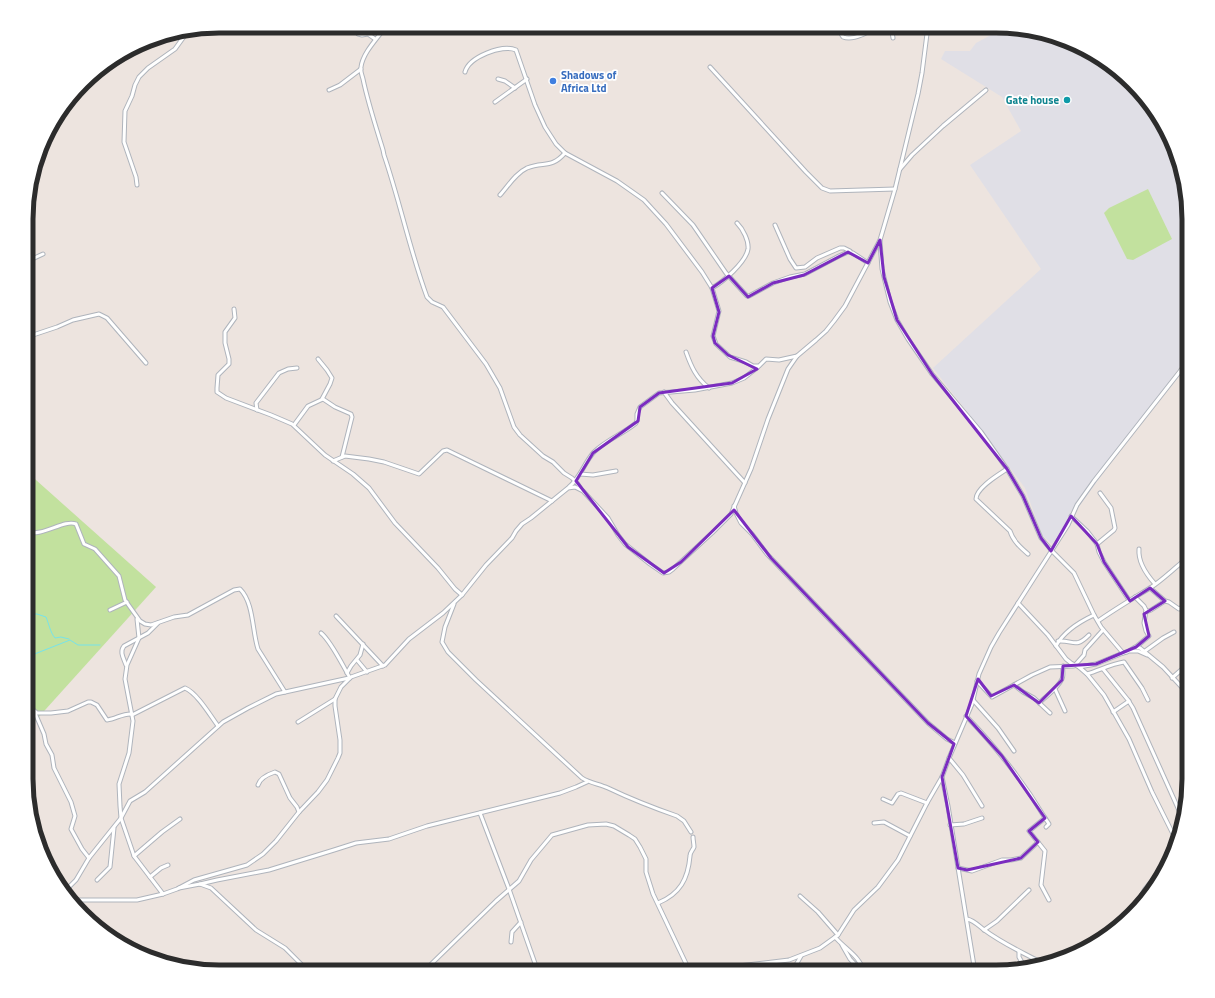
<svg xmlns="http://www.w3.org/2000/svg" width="1215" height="998" font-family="'Titillium Web',sans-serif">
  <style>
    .industrial { fill: #e0dfe6 }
    .green { fill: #c2e19e }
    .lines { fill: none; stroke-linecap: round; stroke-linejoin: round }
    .stream { stroke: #77e3ea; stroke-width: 1 }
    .street-casing { stroke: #afb4bc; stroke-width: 5 }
    .street { stroke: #fff; stroke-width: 3 }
    .marked { fill: none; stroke: #7b2cbf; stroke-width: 3; stroke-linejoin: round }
    .shop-dot { fill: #3f7fe0; stroke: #fff; stroke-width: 1.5 }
    .culture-dot { fill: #0f9aa8; stroke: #fff; stroke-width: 1.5 }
    .labels { text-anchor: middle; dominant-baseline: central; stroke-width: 3.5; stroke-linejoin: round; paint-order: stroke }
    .shop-label { font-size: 11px; font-weight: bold; fill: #366cbe; stroke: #fff; text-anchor: start }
    .culture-label { font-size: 11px; font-weight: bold; fill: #0d838f; stroke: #fff; text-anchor: end }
    .rim { fill: none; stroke: #2c2c2c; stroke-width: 5 }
  </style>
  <rect width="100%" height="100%" fill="#ede4df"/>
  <path class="industrial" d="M1008,26L1070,41L1132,82L1174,145L1189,219V354L1052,544L1042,535L1025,488L976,423L933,368L1041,269L970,165L1021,131L1002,97L941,59L945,51H970L976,43Z"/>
  <g class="green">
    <path d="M1148,189L1172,239L1133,260L1127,259L1104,213L1109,208Z"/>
    <path d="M27,472L156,587L27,730Z"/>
  </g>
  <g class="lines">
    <g class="stream">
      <path d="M27,614H37L46,617C49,624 50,632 55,638L61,637L69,639"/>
      <path d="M27,657L70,640L78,645H100"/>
    </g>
    <g class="street-casing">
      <g id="street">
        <path d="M357,26L358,34L362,35L368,34L375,39"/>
        <path d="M386,26C378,38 363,52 361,67C360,71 362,75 363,79C368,103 376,127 383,150L384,155C400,202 410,251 427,297L432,302L443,307L486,364L500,388L514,427L520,435L543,456L553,462L564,473L572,478L577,483L581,489"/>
        <path d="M836,26L843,37C853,41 869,32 878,26"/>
        <path d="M891,26L893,38"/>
        <path d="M710,67L806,172L822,188L830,191L895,189"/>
        <path d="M465,72C469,57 502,44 516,50L535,105L545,127L556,144L565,153L617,181L644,200L666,224L702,272L712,288L719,311L713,336L716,344L730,357L746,362L753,366H759L766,359L779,360L797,356L816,340L826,331L834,321L845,306L880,240L895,189L918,94L922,73L928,26"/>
        <path d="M498,79L505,81L515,88"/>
        <path d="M329,90L340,85L361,69"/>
        <path d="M495,102L527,79"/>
        <path d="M900,169L912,155L943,126L986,90"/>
        <path d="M137,185L136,177L124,142L125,111L132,96L135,85L139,77L148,68L175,49L188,31"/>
        <path d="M662,193L693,225L726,273L747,296H749L773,283L790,277L805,274L839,256L848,252L853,253L868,263"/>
        <path d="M500,195C508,186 516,173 527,168C544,161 551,169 565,153"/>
        <path d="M775,225L790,259L796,268L805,267L817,258L840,248H844L850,251"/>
        <path d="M880,241L882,269L890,302L897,320L908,339L932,374L981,432L1007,469L1023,496L1041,538L1052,551L1074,573L1094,615L1101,627L1123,653L1127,652L1135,647L1140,648L1163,667L1189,695"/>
        <path d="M28,261L43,254"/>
        <path d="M712,288C723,282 746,262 748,249C749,241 743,229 737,223"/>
        <path d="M234,309L235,318L225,332V343L229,359V364L218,375L217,388V392L226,398L271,415L292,424L325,455L353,474L369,488L395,523L438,568L455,589L462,595"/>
        <path d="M27,337L57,327L73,320L99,314L107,318L146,363"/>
        <path d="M686,352C691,366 696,378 709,388"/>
        <path d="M318,359L327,370L332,378L330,384L322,399"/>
        <path d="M1181,370L1189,383"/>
        <path d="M664,392L672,403L745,483"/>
        <path d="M257,410L256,403L279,373L288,369L297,368"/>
        <path d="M294,425L308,406L323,399L335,407L351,414L352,417L342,457"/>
        <path d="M333,461L345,456L369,459L384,462L419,474L443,451L447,450L552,501"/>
        <path d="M1007,469C998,475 976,488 976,499L1010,531C1013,541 1021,548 1028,554"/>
        <path d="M580,474L593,475L616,471"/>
        <path d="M569,487C581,477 584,463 594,452C606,440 623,434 636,423L637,420V414L640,407L659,393L695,390L732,383L744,378L758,367"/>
        <path d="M734,506L736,513L741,523L752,534L767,554L928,723L947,739L955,743"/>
        <path d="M1071,516L1087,531L1097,544L1099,552L1104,562L1129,600"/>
        <path d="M27,532C43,537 64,519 76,524L84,544L95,549L119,576L125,600L140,621L145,624L151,625L174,617L188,615L234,590L240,589C254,603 252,631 258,649L285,692"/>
        <path d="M1097,544L1114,530L1115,528L1111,508L1100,493"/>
        <path d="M1139,549C1138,561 1146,574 1155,584"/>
        <path d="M1150,588L1165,601"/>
        <path d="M1135,597L1144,606L1146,610L1144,623L1146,631L1149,636L1136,647"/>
        <path d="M1018,603L1048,635L1066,659L1071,663L1079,667L1087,674L1104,695L1129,739L1152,792L1176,840"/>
        <path d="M454,604L445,627L442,642L448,652L476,680L582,778C590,783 599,784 608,788C631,799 654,808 677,816L684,821L691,832"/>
        <path d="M110,610L127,602"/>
        <path d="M1146,612L1151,610L1165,601L1169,602L1179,609L1189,603"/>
        <path d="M336,616L383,666"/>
        <path d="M137,619L139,638L127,665L125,679L133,721L129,753L119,784L120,806L121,818L134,856L163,894"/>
        <path d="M1098,621C1115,609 1132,599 1150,588C1164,579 1175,567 1189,557"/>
        <path d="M321,633C331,641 343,666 350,678"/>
        <path d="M1058,641C1074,640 1075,649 1089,635"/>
        <path d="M1056,646C1064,631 1079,622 1094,615"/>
        <path d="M1130,651H1138L1147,655"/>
        <path d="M1145,651L1163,638L1174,632"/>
        <path d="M357,660L367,672"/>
        <path d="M1076,664L1084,655L1085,650L1103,630"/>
        <path d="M126,665C124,659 119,652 124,646L148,633L158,623"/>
        <path d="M1079,667L1096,664L1123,653"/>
        <path d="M1103,669L1128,700L1133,708L1182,817"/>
        <path d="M347,673L351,666L360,655L363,644"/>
        <path d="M1087,674C1100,670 1111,664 1124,662L1142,688L1148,700"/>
        <path d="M1172,678L1180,671L1189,663"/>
        <path d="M977,681L992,697L1032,675L1050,667L1074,666"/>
        <path d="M1014,685L1023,692L1034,698L1050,713"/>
        <path d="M1055,689L1065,711"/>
        <path d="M973,700L998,728L1014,751"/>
        <path d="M1039,703C1046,696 1058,688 1062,679C1064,675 1062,670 1063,666"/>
        <path d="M27,705L37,713H51L68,711L88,702H91L97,705L107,720C116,719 123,713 132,714"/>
        <path d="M1113,712L1129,701"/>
        <path d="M35,713L44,734L46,744L52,755L54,768L71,802L75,816L71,829L82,849L89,858"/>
        <path d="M132,715L185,688C197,693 210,715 218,726"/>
        <path d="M966,716C996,747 1023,781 1045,818L1029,831L1045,851L1041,885L1049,900"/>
        <path d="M298,722L335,699"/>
        <path d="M949,758L963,775L982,806"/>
        <path d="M942,777L948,806L975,972"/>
        <path d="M258,785C260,778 269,774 275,772L279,774L290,798L297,807L299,812"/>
        <path d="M883,799L892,803L898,794L901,793L927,803"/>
        <path d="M480,813L509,889L538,972"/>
        <path d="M1045,818L1049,824L1046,827"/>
        <path d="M874,823L884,822L910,836"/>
        <path d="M950,825L964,824L982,818"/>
        <path d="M134,856L162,832L180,819"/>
        <path d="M958,868L972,871L1002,860H1011L1021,858L1038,842"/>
        <path d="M150,877L161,868L168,865"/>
        <path d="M97,880L110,867L114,828"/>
        <path d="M200,884L217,880L269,870L334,850L356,843L389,839L427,826L560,793L576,787L587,782"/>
        <path d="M179,888L200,884L211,888L256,930L285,948L309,972"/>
        <path d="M65,891L76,880L89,858L121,818L130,801L145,792L223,722L248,708L276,694L349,678"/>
        <path d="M800,896L818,912L838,935"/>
        <path d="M72,900H137L163,894L177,889L194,880L247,865L263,854L276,841L299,812L318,792L327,780L338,758L340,753V740L335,706V699L341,687L351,677L385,665L409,639L443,613L462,595L486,565L512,538L516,531L522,524L531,518L568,488L575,487L583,491L608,518L618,535L625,544L650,564L663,573L669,572L673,569L712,533L731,514L751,469L768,419L788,369L797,356"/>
        <path d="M658,903C680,894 688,879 690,856C690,852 693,850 694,847C694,844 693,840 693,837"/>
        <path d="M1130,917L1145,889L1167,862H1170"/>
        <path d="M967,919C973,920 978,925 983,929C1003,944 1020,951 1042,963"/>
        <path d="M984,930L997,921L1029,890"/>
        <path d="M835,937C845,949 860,956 864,972"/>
        <path d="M511,942L512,932L521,922"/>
        <path d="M842,945L850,959L862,972"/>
        <path d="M1019,952V957L1024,966"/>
        <path d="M423,972L496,901L519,881L531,860L552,835L588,825L606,824L614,826L629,835L635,839L640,847L646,859V872L653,894L690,972"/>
        <path d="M717,972L730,967L789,960L820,948L838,935L854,910L878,887L898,860L927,803L942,777L949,758L972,704L979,674L991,647L999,633L1068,525L1077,505L1094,481L1181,370L1189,359"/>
        <path d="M792,972L801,956"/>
      </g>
    </g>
    <use href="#street" class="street"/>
  </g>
  <path class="marked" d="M880,240L884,277L897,320L932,374L1007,469L1023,496L1041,538L1051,551L1071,516L1097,544L1104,562L1130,601L1150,588L1165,601L1144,614L1149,636L1136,647L1096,664L1063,666L1062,680L1039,703L1014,685L991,696L978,679L966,716L1002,756L1045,818L1029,831L1038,842L1021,858L967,870L958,868L942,777L954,744L928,723L771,558L734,510L681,562L664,573L628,547L576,481L593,453L638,421L640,407L659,393L732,383L757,369L728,355L715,343L713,336L719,312L712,288L729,276L748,297L773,283L804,275L848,252L868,263Z"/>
  <circle class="shop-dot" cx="553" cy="81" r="4"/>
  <circle class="culture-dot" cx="1067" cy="100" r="4"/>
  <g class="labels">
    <g class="shop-label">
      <text x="561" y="75">Shadows of<tspan x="561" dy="13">Africa Ltd</tspan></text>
    </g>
    <g class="culture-label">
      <text x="1059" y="100">Gate house</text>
    </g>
  </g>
  <path d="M0 0H1215V998H0ZM219 33H996A186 186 0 0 1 1182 219V779A186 186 0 0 1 996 965H219A186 186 0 0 1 33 779V219A186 186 0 0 1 219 33Z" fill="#fff" fill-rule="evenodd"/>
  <path class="rim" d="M219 33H996A186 186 0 0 1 1182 219V779A186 186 0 0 1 996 965H219A186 186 0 0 1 33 779V219A186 186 0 0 1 219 33Z"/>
</svg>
